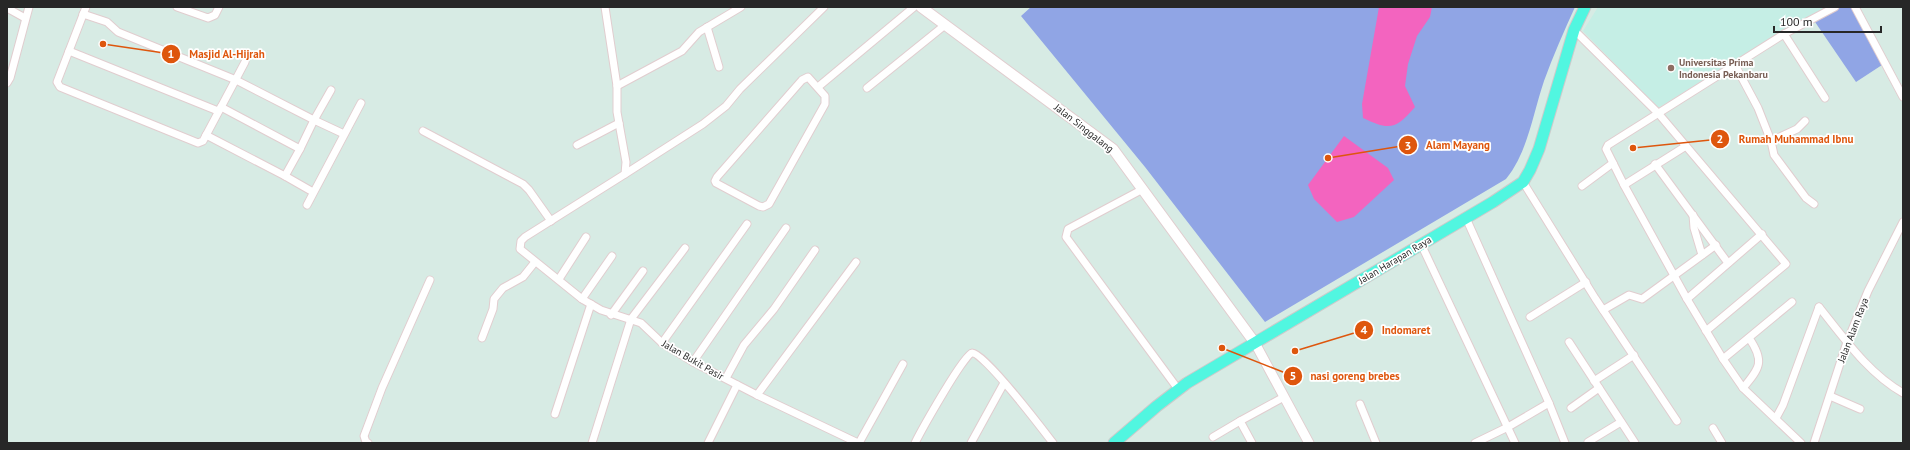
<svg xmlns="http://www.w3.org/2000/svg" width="1910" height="450" font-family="'PT Sans',sans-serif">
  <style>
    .education { fill: #c5eee5 }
    .green { fill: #90a5e5 }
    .water { fill: #f364bf }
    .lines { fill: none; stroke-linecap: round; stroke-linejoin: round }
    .minor-casing { stroke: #e1cdcf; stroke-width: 9 }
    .tertiary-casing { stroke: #e1cdcf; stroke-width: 11 }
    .secondary-casing { stroke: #e1cdcf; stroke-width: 12 }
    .primary-casing { stroke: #cbcbcb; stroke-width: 13 }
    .minor { stroke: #fff; stroke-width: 7 }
    .tertiary { stroke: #fff; stroke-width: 9 }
    .secondary { stroke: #fff; stroke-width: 10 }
    .primary { stroke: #51f6e0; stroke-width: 11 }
    .education-dot { fill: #8d6e63; stroke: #fff; stroke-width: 1.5 }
    .labels { text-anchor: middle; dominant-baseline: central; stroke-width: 3.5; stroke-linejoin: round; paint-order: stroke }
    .education-label { font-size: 10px; font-weight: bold; fill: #785e54; stroke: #fff; text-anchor: start }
    .street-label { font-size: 10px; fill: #272727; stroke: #fff }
    .leader { fill: none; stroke: #de560d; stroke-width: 1.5 }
    .callout-dot { fill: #de560d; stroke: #fff; stroke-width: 1.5 }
    .mark-label { font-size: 12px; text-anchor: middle; font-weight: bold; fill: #fff }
    .callout-label { font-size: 11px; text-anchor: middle; font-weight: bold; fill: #de560d; stroke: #fff; stroke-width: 3.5; stroke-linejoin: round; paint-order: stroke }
  </style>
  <rect width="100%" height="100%" fill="#d7ebe4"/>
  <path class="education" d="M1598,7H1827L1778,34L1658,108L1583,31Z"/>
  <g class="green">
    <path d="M1031,7H1575C1564,31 1553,56 1544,81C1533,113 1528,152 1506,179L1265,322L1145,167L1021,16Z"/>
    <path d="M1839,7H1852L1882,65L1856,82L1813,19Z"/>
  </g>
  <g class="water">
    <path d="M1379,7H1432L1430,17L1417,36L1408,64L1405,86L1415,107C1396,129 1390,131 1363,118L1362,104Z"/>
    <path d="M1344,136L1388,168L1394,180L1354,217L1337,222L1314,199L1308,185Z"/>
  </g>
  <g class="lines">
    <g class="minor-casing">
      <g id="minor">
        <path d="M86,7L57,82L60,87L198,143L203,141L245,62"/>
        <path d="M177,7L208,18L215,15L219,7"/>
        <path d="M605,7L617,86V112L626,162L625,174L525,237L521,241L520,249L582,299L601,310L641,323L662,343L693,362L757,395L858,443"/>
        <path d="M1855,7L1903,97"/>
        <path d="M7,8L25,18"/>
        <path d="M83,14L107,22L118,32L236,80L314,120L300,149"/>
        <path d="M707,27L719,67"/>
        <path d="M1574,30L1658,113L1786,264L1706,331"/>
        <path d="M1784,34L1825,98"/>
        <path d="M69,51L218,111"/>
        <path d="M1735,65L1758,108L1771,141L1774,155L1806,198L1814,204"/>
        <path d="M808,77L825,96V104L769,204L763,207L759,206L716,183L715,181L717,177L802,80Z"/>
        <path d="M7,83L10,78L29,7"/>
        <path d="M617,86L682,51L699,32L741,7"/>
        <path d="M818,87L914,7"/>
        <path d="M867,88L945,25"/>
        <path d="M331,90L314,120L344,134"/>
        <path d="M423,131L523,184L529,190L551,221"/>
        <path d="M206,135L285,176L300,149L221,107"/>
        <path d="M1771,141L1797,129L1805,121"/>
        <path d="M577,145L619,123"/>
        <path d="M1655,164L1728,263"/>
        <path d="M625,174L703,124L726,106L740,89L824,7"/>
        <path d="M285,176L313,192"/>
        <path d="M1523,182L1595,298L1677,421"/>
        <path d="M1624,185L1686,146"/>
        <path d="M1582,186L1613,163"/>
        <path d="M1143,189L1068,229L1066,237L1178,389"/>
        <path d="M307,205L361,103"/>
        <path d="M1693,215L1694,228L1702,255"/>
        <path d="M1466,218L1549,403L1565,443"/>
        <path d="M1421,244L1515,443"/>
        <path d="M559,279L586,237"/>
        <path d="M582,299L612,256"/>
        <path d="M1687,299L1762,234"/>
        <path d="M1819,307C1844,338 1868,373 1903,393"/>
        <path d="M1603,310L1629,295L1642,299L1716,245"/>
        <path d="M611,315L643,271"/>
        <path d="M1530,317L1586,282"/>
        <path d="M482,338L493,309L494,299L503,288L523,277L535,262"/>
        <path d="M1569,342L1635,443"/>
        <path d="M662,343L747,224"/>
        <path d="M1723,359L1792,302"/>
        <path d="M693,362L786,228"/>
        <path d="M726,378L744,345L774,309L815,250"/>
        <path d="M1594,381L1634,355"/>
        <path d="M1743,388C1760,368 1765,361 1749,338"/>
        <path d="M757,395L856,262"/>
        <path d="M1830,396L1860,409"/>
        <path d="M1360,404L1376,443"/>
        <path d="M1571,408L1599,388"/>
        <path d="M555,414L591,304"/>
        <path d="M1776,418L1783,405L1819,307"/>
        <path d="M1713,428L1722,443"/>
        <path d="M1213,437L1240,421"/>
        <path d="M1588,442L1621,422"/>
        <path d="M368,443L366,442L364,436L382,388L430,280"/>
        <path d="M592,443L631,319L685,248"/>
        <path d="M708,443L737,385"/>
        <path d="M859,443L903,364"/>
        <path d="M915,443C921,431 964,354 972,353C983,351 1043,430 1053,443"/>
        <path d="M971,443L1004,383"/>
        <path d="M1252,443L1240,421L1284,397"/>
        <path d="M1475,443L1508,427L1549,403"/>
        <path d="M1801,443L1743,388L1723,359L1687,299L1624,185L1606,149L1608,145L1784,34L1835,7"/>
        <path d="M1814,443L1847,342L1868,291L1903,222"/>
      </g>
    </g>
    <g class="tertiary-casing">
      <path id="tertiary" d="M1255,343L1309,443"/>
    </g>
    <g class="secondary-casing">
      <path id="secondary" d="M921,7L1113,149L1255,343"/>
    </g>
    <g class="primary-casing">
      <path id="primary" d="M1114,443L1157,406L1187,383L1493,202L1523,182L1530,170L1539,149L1574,30L1585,7"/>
    </g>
    <use href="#minor" class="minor"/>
    <use href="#tertiary" class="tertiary"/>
    <use href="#secondary" class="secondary"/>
    <use href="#primary" class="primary"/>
  </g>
  <circle class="education-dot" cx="1671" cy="68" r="4"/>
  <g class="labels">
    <g class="education-label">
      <text x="1679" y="62">Universitas Prima<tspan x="1679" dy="12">Indonesia Pekanbaru</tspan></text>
    </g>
    <g class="street-label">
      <text transform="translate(1084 128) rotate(38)">Jalan Singgalang</text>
      <text transform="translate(1395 260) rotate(-31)">Jalan Harapan Raya</text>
      <text transform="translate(1853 330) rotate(-69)">Jalan Alam Raya</text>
      <text transform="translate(693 360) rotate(30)">Jalan Bukit Pasir</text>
    </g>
  </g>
  <path class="leader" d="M103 44L171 54M1633 148L1720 139M1328 158L1408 145M1295 351L1364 330M1222 348L1293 376"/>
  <g class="callout-dot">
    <circle cx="103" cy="44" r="4"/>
    <circle cx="1633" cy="148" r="4"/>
    <circle cx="1328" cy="158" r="4"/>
    <circle cx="1295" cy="351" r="4"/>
    <circle cx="1222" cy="348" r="4"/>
    <circle cx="171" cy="54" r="10"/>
    <circle cx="1720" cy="139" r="10"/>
    <circle cx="1408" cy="145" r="10"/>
    <circle cx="1364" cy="330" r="10"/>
    <circle cx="1293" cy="376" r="10"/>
  </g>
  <g class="mark-label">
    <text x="171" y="58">1</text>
    <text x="1720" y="143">2</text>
    <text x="1408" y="150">3</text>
    <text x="1364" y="334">4</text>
    <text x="1293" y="380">5</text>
  </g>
  <g class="callout-label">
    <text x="227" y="58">Masjid Al-Hijrah</text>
    <text x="1796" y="143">Rumah Muhammad Ibnu</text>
    <text x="1458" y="149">Alam Mayang</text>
    <text x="1406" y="334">Indomaret</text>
    <text x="1355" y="380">nasi goreng brebes</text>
  </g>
  <rect width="1910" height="450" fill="none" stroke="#272727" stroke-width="16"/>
  <path d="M1774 26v6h107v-6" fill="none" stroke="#272727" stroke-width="2"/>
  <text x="1780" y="26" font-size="12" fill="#272727" stroke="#ffffff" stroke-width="3" paint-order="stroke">100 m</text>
</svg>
